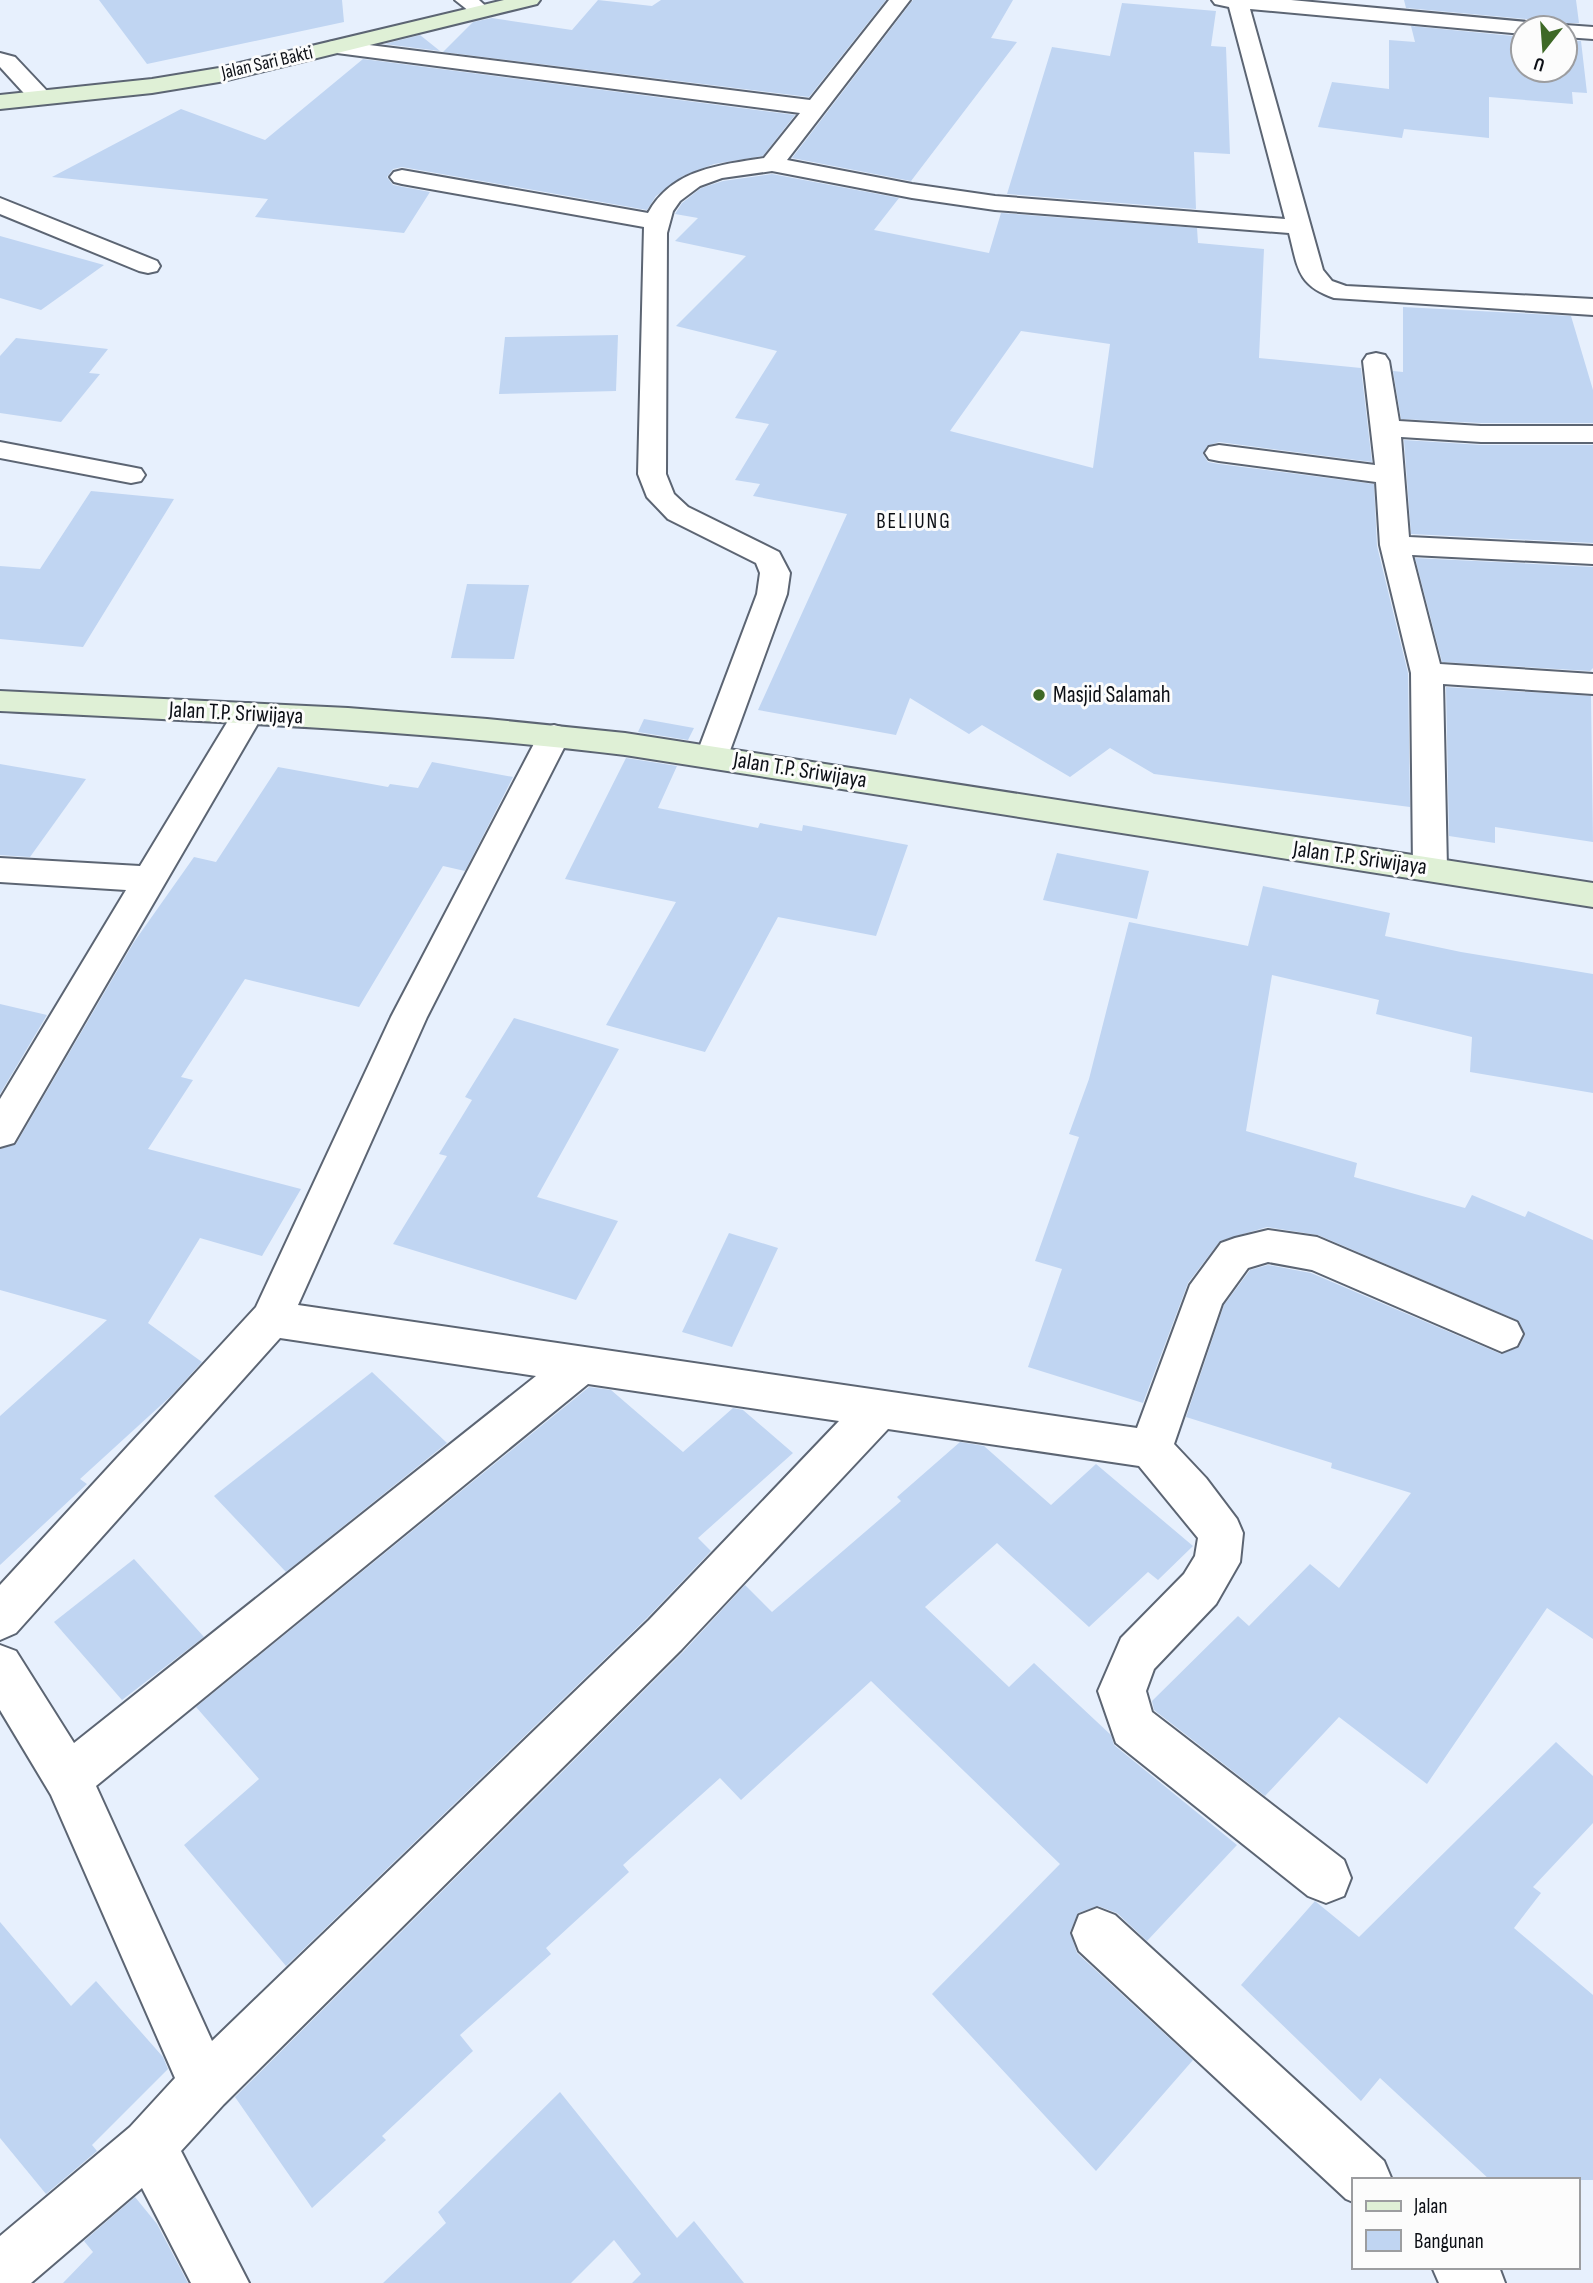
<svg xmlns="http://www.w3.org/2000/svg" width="1593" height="2283" font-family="'Sofia Sans Condensed',sans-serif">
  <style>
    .building { fill: #c0d5f2; fill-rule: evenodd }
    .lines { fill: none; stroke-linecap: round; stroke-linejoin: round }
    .street-casing { stroke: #5c6573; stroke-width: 4 }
    .secondary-casing { stroke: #5c6573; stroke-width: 4 }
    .street { fill: #fff; fill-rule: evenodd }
    .secondary { fill: #dff0d6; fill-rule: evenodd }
    .poi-dot { fill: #3e6926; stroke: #fcfcfc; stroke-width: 2.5 }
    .labels { text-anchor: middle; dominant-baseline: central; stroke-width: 6; stroke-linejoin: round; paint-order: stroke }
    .far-street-label { font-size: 19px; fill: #0c0f15; stroke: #fcfcfc }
    .far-quarter-label { font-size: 21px; letter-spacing: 2px; fill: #0c0f15; stroke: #fcfcfc }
    .poi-label { font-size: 23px; fill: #0c0f15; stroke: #fcfcfc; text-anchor: start }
    .street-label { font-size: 23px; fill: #0c0f15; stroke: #fcfcfc }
  </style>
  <rect width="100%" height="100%" fill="#e7f0fd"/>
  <g class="building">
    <path d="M99,0H342L344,22L147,64Z"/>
    <path d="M598,0L652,6L661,0H886L809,97L443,52L473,22L492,18L572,30Z"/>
    <path d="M913,0H1013L991,38L1017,42L911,181L792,158Z"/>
    <path d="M1404,0H1576L1579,23H1564L1553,28H1544L1538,20L1406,8Z"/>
    <path d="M1122,3L1216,11L1211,46L1226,47L1230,154L1194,152L1196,209L1007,194L1052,47L1110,56Z"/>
    <path d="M1411,26L1523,37V70H1565V40L1581,41L1587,93L1572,92L1573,104L1489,97V138L1404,129L1402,138L1318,127L1332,82L1389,89V40L1415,42Z"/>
    <path d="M420,35L440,51L384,44Z"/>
    <path d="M363,59L795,115L763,156L714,164L683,176L656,196L647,210L402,167L393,169L387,177L393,185L430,192L404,233L255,217L268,199L52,177L181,109L265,140Z"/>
    <path d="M772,174L899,198L874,230L989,253L1001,213L1197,228L1198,243L1264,249L1259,358L1361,368L1372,462L1219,442L1207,446L1203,454L1208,462L1219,464L1374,484L1377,546L1408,673L1410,807L1154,774L1110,748L1070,777L982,725L969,734L910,698L896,735L758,710L847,514L753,496L760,484L735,480L769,424L735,418L777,351L676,326L746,256L675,241L698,218L675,214L682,203L701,188L723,181ZM1021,331L1110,344L1093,468L950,431Z"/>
    <path d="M0,236L104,265L41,310L0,298Z"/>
    <path d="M1403,307L1571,316L1593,390V423H1481L1401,419L1393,371L1403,372Z"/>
    <path d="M618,335L616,391L499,394L505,337Z"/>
    <path d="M16,338L108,349L89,373L100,374L61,422L0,413V356Z"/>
    <path d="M1404,440L1481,445H1593V543L1411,534Z"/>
    <path d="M91,491L174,499L83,647L0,639V566L40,569Z"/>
    <path d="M1415,558L1593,567V668L1590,671L1442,662Z"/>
    <path d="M467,584L529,585L514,659L451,658Z"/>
    <path d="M1446,687L1591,696L1593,842L1495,827V843L1449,836Z"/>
    <path d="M644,719L694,728L688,740L638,732Z"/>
    <path d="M626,758L677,766L658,808L758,828L760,823L802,831L803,825L908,845L876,936L778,917L705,1052L606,1025L676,902L565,879Z"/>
    <path d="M432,762L513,777L465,871L443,866L359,1007L245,979L181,1077L193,1080L148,1149L301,1189L262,1256L200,1238L148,1323L202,1362L171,1396L80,1479L87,1484L0,1565V1416L107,1320L0,1290V1149L16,1144L134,942L194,857L216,862L278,767L388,787L390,784L418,788Z"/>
    <path d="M0,764L86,779L30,857L0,855Z"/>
    <path d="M1057,853L1149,871L1137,919L1043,900Z"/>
    <path d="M1263,886L1390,913L1385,936L1461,952L1593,974V1093L1470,1072L1472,1037L1376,1014L1379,1000L1272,975L1246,1131L1357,1163L1354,1177L1465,1208L1472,1195L1525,1217L1528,1211L1593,1240V1639L1547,1608L1427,1784L1339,1717L1265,1796L1154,1710L1152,1701L1238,1616L1249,1626L1310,1564L1339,1588L1411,1493L1331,1468L1332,1463L1186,1417L1224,1305L1250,1270L1268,1265L1311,1273L1501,1354L1519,1347L1525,1335L1519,1321L1318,1235L1267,1227L1220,1241L1188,1283L1143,1403L1028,1367L1062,1269L1035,1261L1079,1137L1069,1134L1089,1079L1129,922L1248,946Z"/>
    <path d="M0,1004L47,1015L0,1094Z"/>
    <path d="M514,1018L619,1049L537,1197L618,1221L576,1300L393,1244L447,1156L439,1154L472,1100L465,1097Z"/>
    <path d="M729,1233L778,1248L732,1347L682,1332Z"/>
    <path d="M372,1372L447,1443L286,1572L214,1496Z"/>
    <path d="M589,1387L611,1390L683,1452L733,1408L743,1410L793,1453L698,1538L711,1551L647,1618L286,1966L184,1845L259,1779L196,1707Z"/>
    <path d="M960,1442L984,1446L1051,1505L1096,1464L1193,1546L1158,1580L1148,1572L1089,1627L997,1543L925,1607L1009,1687L1034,1663L1111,1735L1114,1745L1237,1845L1147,1941L1117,1913L1098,1906L1078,1913L1070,1932L1077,1953L1193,2060L1096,2171L932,1994L1060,1864L871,1681L741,1800L720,1778L623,1865L629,1872L546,1948L551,1954L460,2035L473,2051L382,2136L386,2140L312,2208L235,2097L683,1652L745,1585L772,1612L901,1501L897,1497Z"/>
    <path d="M134,1559L204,1637L122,1700L54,1622Z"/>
    <path d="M1556,1742L1593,1776V1823L1533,1887L1541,1893L1514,1928L1593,1995V2180H1490L1380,2078L1361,2101L1241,1985L1315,1901L1359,1937Z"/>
    <path d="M0,1922L71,2006L96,1981L163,2057L168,2069L92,2145L97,2151L46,2194L0,2138Z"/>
    <path d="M560,2092L677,2238L694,2221L744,2283H632L641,2274L614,2240L571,2283H383L446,2223L438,2212Z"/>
    <path d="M135,2197L157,2224L188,2283H63L93,2252L84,2241Z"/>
  </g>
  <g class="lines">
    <g class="street-casing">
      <g id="street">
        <path d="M455,0H479L491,11L488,15H474Z"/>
        <path d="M889,0H910L787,160L912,184L995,196L1285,219L1229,7L1215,4L1212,0H1291L1538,23L1541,28H1523V34L1250,9L1323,270L1332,281L1346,286L1593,299V315L1334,298C1297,285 1298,268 1289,233L995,210L912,198L772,171L722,178L700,186L680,201L673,211L667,233L666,474L674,494L688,507L779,552L790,573L787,594L728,756L724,764L712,767L700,764L696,756L757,594L760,573L756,563L668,519L647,497L638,474L644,227L402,184L394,182L390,177L394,172L402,170L648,213C672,169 720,165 764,158L800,113L337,53L329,52L326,47L329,42L337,41L810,100Z"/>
        <path d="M1565,25L1593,27V39L1565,37V28H1556Z"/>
        <path d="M0,53L15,57L48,92L51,97L48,102H32L0,67Z"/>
        <path d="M0,198L157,261L160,266L157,271L148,273L139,271L0,214Z"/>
        <path d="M1376,353L1385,355L1389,361L1399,421L1481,426H1593V442H1481L1401,437L1409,537L1593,546V564L1412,555L1440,664L1593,674V694L1443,684L1447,868L1442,876L1430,880L1418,876L1413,868L1411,673L1380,545L1376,482L1219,461L1209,459L1205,453L1209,447L1219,445L1375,465L1363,361L1367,355Z"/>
        <path d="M0,442L131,467L141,469L145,475L141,481L131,483L0,458Z"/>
        <path d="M248,703L259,706L264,713L14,1143L0,1147V1099L126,890L0,882V858L140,866L237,706Z"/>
        <path d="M554,725L565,728L570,736L427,1017L298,1305L1137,1428L1190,1285L1221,1243L1235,1238L1268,1230L1317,1237L1517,1322L1523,1334L1517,1346L1502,1352L1312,1270L1268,1262L1248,1268L1222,1304L1174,1444L1206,1478L1237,1519L1243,1533L1240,1562L1216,1604L1154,1669L1146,1691L1152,1712L1344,1860L1351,1878L1344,1896L1326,1903L1308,1896L1116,1743L1098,1691L1121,1638L1184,1574L1195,1556L1198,1538L1139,1466L888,1429L681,1650L224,2104L181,2151L249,2283H191L142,2188L31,2283H0V2236L130,2127L175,2078L51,1795L0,1710V1645L16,1651L74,1743L536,1376L280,1338L16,1633L0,1640V1585L256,1307L391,1017L538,736L543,728ZM588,1384L839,1421L649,1620L212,2041L96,1786Z"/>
        <path d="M1097,1908L1115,1915L1384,2161L1392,2180H1353V2202L1346,2199L1079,1951L1072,1933L1079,1915Z"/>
        <path d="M1432,2267H1499L1505,2283H1439Z"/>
      </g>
    </g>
    <g class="secondary-casing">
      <g id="secondary">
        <path d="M504,0H540L537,4L219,82L152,93L0,109V95L152,79L219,68Z"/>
        <path d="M0,691L348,708L487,719L625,733L1593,883V907L625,755C417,730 209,721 0,711Z"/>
      </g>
    </g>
    <use href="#street" class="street"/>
    <use href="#secondary" class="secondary"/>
  </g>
  <circle class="poi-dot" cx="1039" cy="695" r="7"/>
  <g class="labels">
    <g class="far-street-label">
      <text transform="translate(267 63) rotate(-13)">Jalan Sari Bakti</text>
    </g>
    <g class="far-quarter-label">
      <text x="914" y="521">BELIUNG</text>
    </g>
    <g class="poi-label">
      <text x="1053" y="695">Masjid Salamah</text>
    </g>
    <g class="street-label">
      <text transform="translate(236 713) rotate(3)">Jalan T.P. Sriwijaya</text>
      <text transform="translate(800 770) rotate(9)">Jalan T.P. Sriwijaya</text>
      <text transform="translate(1360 858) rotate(8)">Jalan T.P. Sriwijaya</text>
    </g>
  </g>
  <rect x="1352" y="2178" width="228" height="91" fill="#fcfcfc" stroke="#9c9da0" stroke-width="2"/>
  <rect x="1366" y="2201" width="35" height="10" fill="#dff0d6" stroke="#9c9da0" stroke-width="2"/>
  <text x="1414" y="2213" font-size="21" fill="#0c0f15">Jalan</text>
  <rect x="1366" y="2230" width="35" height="21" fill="#c0d5f2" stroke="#9c9da0" stroke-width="2"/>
  <text x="1414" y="2248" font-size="21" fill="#0c0f15">Bangunan</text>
  <g transform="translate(1544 49) rotate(197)"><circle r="33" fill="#fcfcfc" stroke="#9c9da0" stroke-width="2"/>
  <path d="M0-5L12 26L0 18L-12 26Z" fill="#3e6926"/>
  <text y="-10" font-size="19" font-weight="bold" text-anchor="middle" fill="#0c0f15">U</text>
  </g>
</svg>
